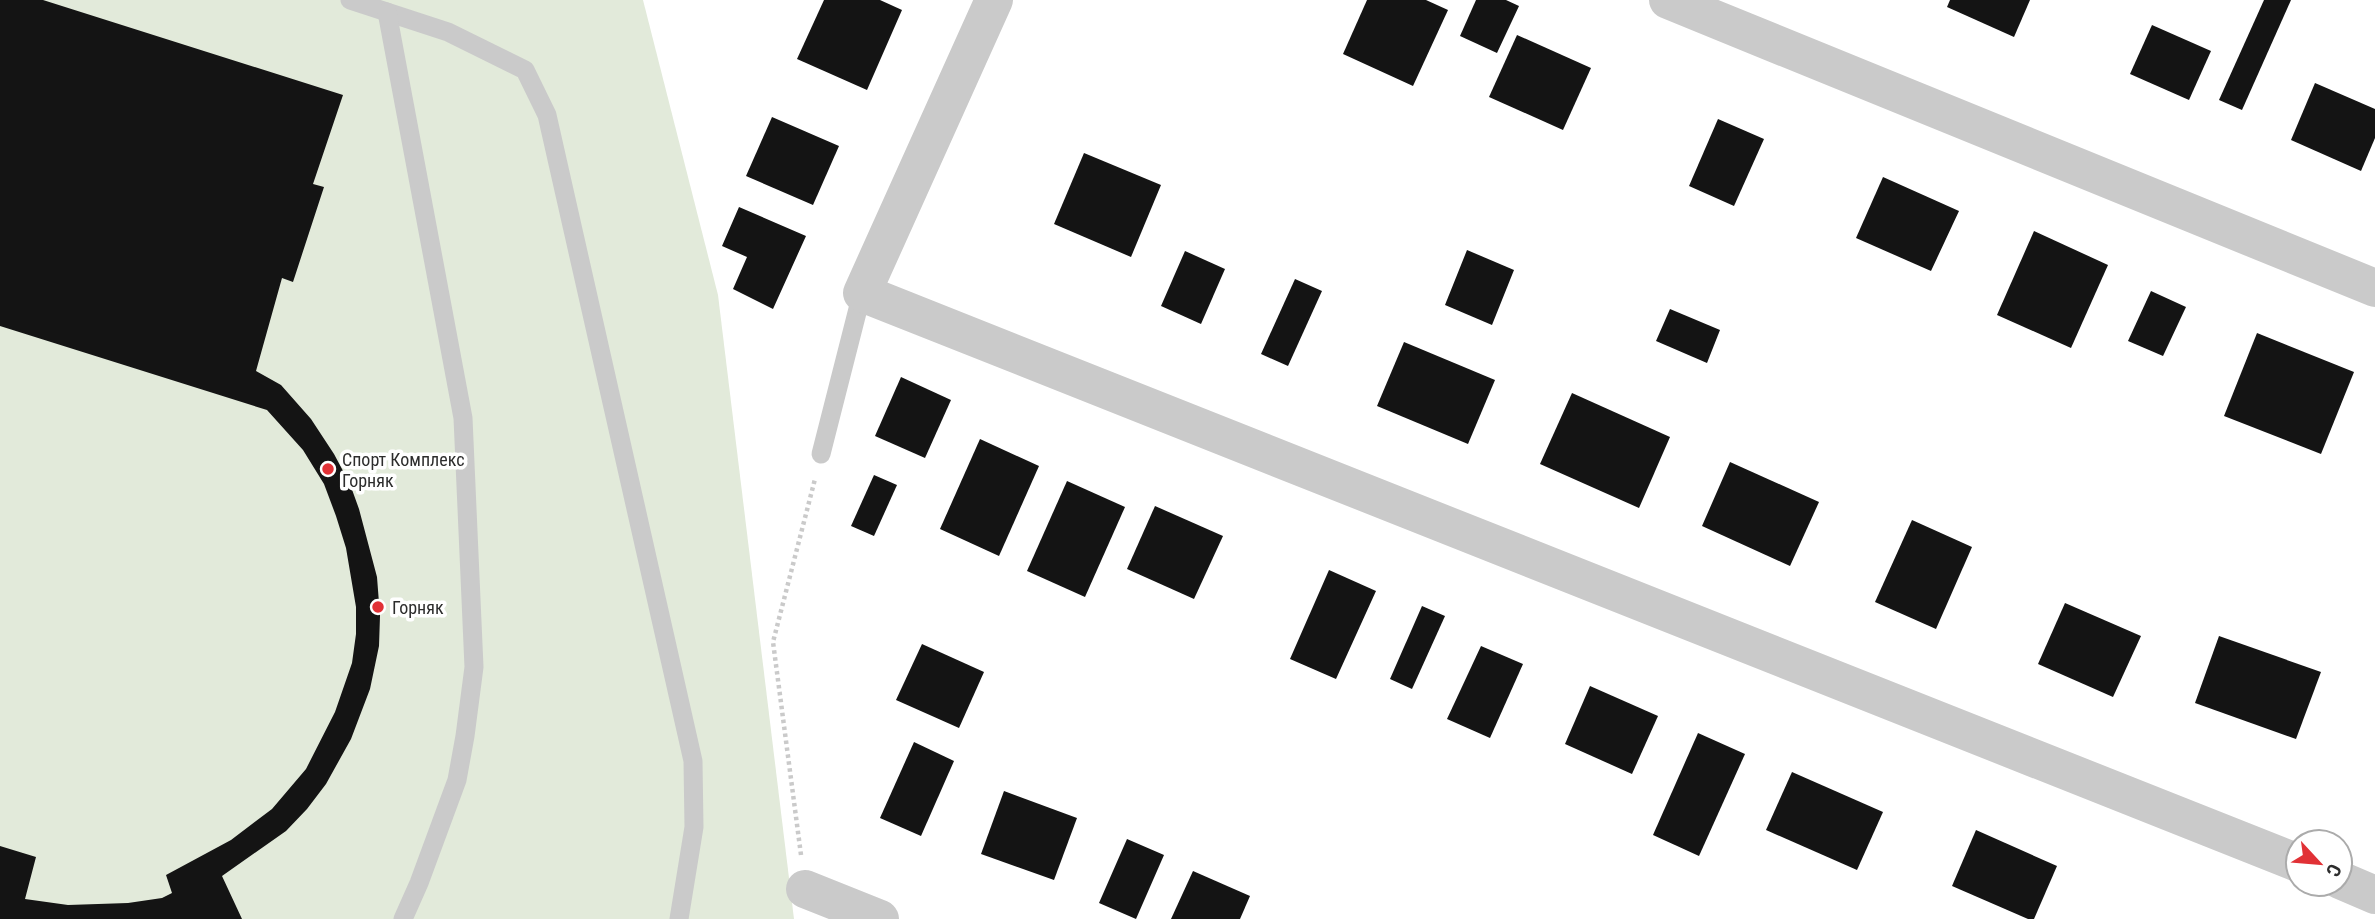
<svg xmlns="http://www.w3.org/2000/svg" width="2375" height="919" font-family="'Roboto Condensed',sans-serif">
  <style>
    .pitch { fill: #e2eada }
    .building { fill: #141414 }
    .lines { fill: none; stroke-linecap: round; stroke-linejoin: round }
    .path { stroke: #cacaca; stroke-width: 4.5; stroke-dasharray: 3.5 3.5; stroke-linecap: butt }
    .lane { stroke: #cacaca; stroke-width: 19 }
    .street { stroke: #cacaca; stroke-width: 38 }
    .poi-dot { fill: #e13136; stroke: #fff; stroke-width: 2.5 }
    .labels { text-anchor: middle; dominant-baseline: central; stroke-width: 7; stroke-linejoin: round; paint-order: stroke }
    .poi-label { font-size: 18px; fill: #2d2d2d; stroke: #fff; text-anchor: start }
  </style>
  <rect width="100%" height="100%" fill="#fff"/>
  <path class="pitch" d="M0,0H643L718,295L794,919H0Z"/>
  <g class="building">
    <path d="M0,0H43L343,95L313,184L324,187L293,282L282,278L256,371L281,385L311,419L334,454L350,484L359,509L377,577L380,616L379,646L370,689L351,739L326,784L307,809L286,831L222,876L242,919H0V846L36,857L25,899L68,905L128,903L162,898L172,893L166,875L231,840L272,809L306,769L335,712L352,663L356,634V607L346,548L336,516L324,484L303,450L267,410L0,326Z"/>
    <path d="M824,0H880L902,10L867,90L797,59Z"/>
    <path d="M1367,0H1426L1448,10L1413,86L1343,54Z"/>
    <path d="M1476,0H1506L1519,6L1497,53L1460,36Z"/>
    <path d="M1950,0H2030L2014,37L1947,7Z"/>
    <path d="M2264,0H2291L2242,110L2219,100Z"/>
    <path d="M2152,25L2211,51L2189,100L2130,74Z"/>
    <path d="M1517,35L1591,68L1563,130L1489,97Z"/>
    <path d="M2315,83L2375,109V138L2361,171L2291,140Z"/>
    <path d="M772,117L839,146L813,205L746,176Z"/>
    <path d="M1718,119L1764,139L1734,206L1689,186Z"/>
    <path d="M1084,153L1161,185L1131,257L1054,224Z"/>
    <path d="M1883,177L1959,211L1931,271L1856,238Z"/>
    <path d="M739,207L806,236L773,309L733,289L747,257L722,246Z"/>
    <path d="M2034,231L2108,265L2071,348L1997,315Z"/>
    <path d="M1467,250L1514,270L1492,325L1445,305Z"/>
    <path d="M1185,251L1225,269L1201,324L1161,306Z"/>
    <path d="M1295,279L1322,291L1288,366L1261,354Z"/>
    <path d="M2151,291L2186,307L2163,356L2128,341Z"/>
    <path d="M1670,309L1720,330L1707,363L1656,341Z"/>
    <path d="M2257,333L2354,372L2321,454L2224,416Z"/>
    <path d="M1404,342L1495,380L1468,444L1377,406Z"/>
    <path d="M901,377L951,400L925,458L875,436Z"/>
    <path d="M1572,393L1670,437L1639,508L1540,464Z"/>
    <path d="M980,439L1039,466L999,556L940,529Z"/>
    <path d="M1730,462L1819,502L1790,566L1702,526Z"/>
    <path d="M874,475L897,485L874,536L851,526Z"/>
    <path d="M1067,481L1125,507L1085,597L1027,571Z"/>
    <path d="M1155,506L1223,536L1194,599L1127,569Z"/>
    <path d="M1912,520L1972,547L1936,629L1875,602Z"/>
    <path d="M1329,570L1376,591L1336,679L1290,659Z"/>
    <path d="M2065,603L2141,636L2113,697L2038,664Z"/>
    <path d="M1422,606L1445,616L1412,689L1390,679Z"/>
    <path d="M2219,636L2321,672L2296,739L2195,703Z"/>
    <path d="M922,644L984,672L959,728L896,700Z"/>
    <path d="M1481,646L1523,664L1490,738L1447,719Z"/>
    <path d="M1590,686L1658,716L1632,774L1565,744Z"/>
    <path d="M1698,733L1745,754L1699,856L1653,835Z"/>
    <path d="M914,742L954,761L921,836L880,818Z"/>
    <path d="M1792,772L1883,812L1857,870L1766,830Z"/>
    <path d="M1004,791L1077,818L1054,880L981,854Z"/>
    <path d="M1976,830L2057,866L2034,919H2028L1952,886Z"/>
    <path d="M1127,839L1164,855L1136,919L1099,903Z"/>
    <path d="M1193,871L1250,896L1240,919H1171Z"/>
  </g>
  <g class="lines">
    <path class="path" d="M801,855L773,642L815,479"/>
    <g class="lane">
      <path d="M350,0L448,32L525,70L547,115L693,761L694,827L679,919"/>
      <path d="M387,12L463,418L474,667L465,736L457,780L419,883L403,919"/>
      <path d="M821,454L862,293"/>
    </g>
    <g class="street">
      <path d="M994,0L862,293L2298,863"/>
      <path d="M1668,0L2375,288"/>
      <path d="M2340,880L2375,895"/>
      <path d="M805,889L880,919"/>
    </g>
  </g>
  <g class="poi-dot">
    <circle cx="328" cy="469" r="7"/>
    <circle cx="378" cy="607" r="7"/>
  </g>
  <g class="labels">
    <g class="poi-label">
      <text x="342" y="459">Спорт Комплекс<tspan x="342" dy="21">Горняк</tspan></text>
      <text x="392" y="607">Горняк</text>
    </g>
  </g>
  <g transform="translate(2319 863) rotate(116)"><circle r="33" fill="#ffffff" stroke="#ababab" stroke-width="2"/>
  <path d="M0-5L12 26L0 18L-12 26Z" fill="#e13136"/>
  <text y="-10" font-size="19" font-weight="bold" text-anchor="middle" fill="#2d2d2d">С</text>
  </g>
</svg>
